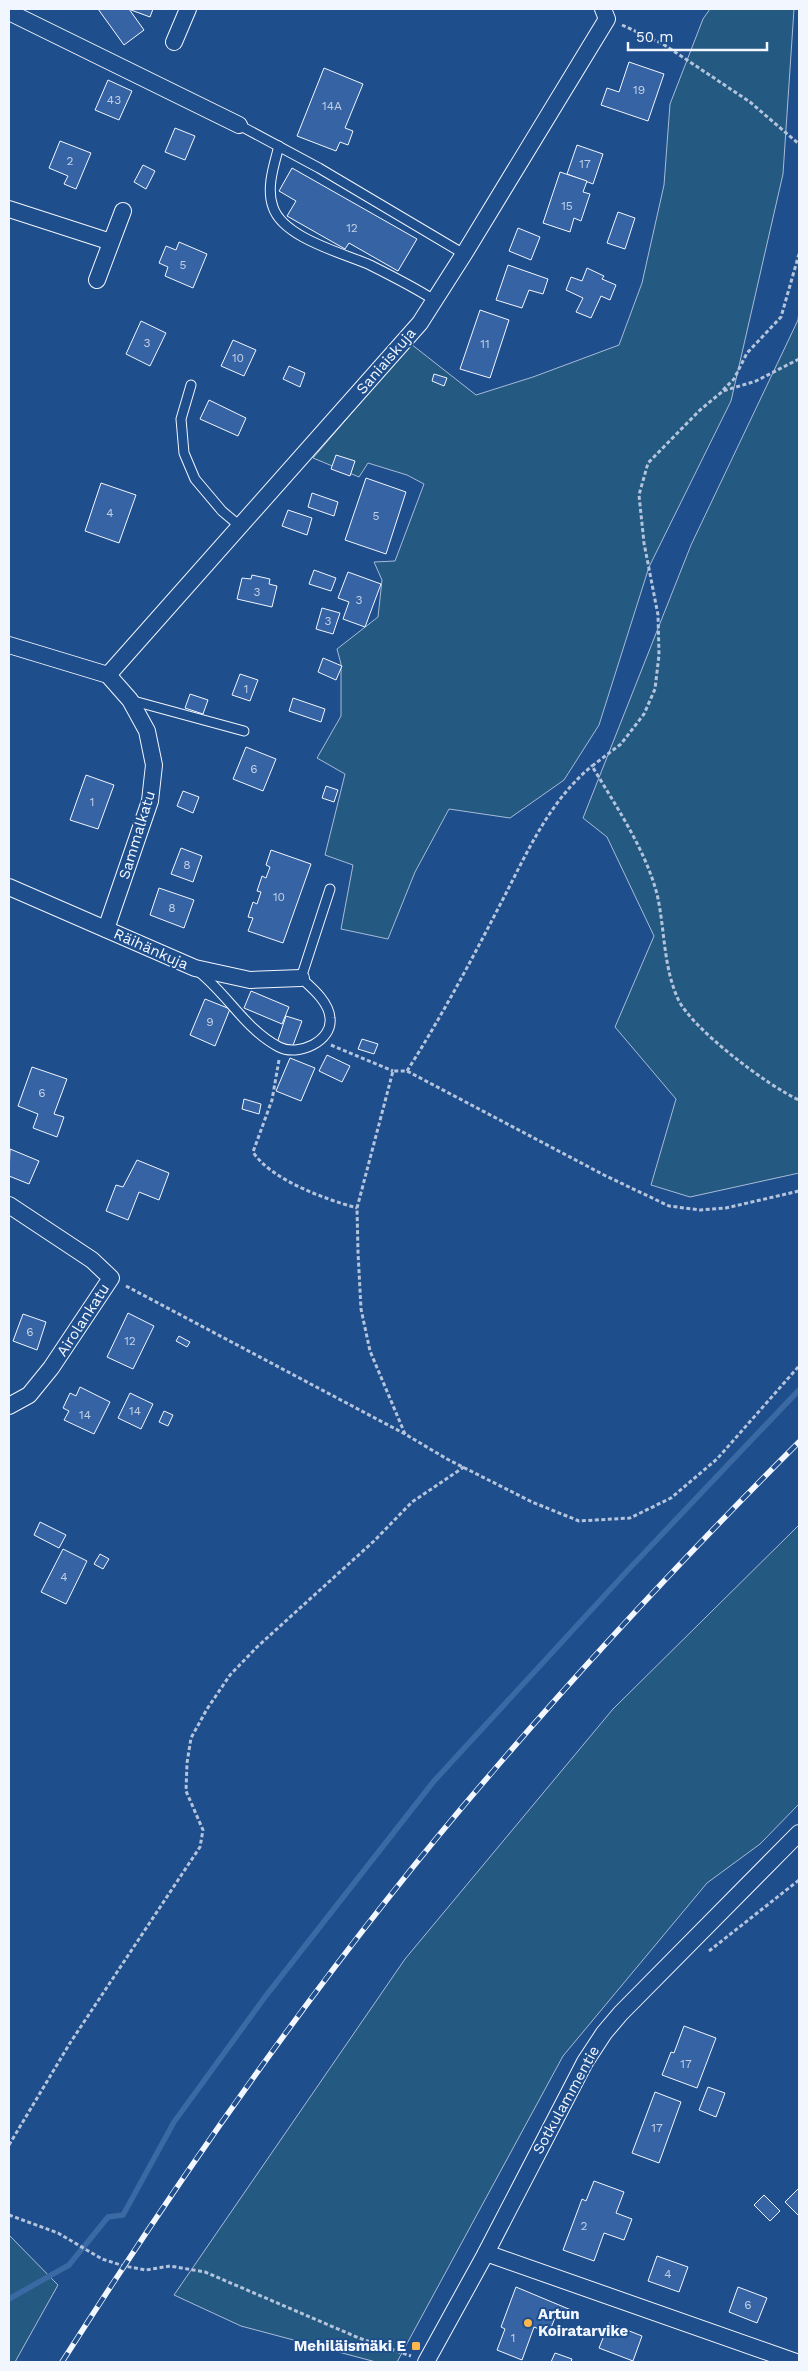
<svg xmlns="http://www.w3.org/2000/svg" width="808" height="2371" font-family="'Work Sans',sans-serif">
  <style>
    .green { fill: #245a82; stroke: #a8bbd7 }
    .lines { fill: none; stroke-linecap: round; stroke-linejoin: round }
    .stream { stroke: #3b69a3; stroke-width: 5.5 }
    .building { fill: #3563a3; stroke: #f2f6ff }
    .lane-casing { stroke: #f2f6ff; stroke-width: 11 }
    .street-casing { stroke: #f2f6ff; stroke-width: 18 }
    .path { stroke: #b3c4dc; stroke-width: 3; stroke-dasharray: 4 2.5; stroke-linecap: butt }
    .lane { stroke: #1f4e8c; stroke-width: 9 }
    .street { stroke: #1f4e8c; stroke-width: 16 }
    .rail-casing { stroke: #f2f6ff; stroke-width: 5.5 }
    .rail { stroke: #1f4e8c; stroke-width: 4; stroke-dasharray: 11; stroke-linecap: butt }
    .poi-dot { fill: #ffb74d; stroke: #1f4e8c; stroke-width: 2 }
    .labels { text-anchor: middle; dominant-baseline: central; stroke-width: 4; stroke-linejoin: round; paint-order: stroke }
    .number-label { font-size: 12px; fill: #c3d1e8 }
    .street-label { font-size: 15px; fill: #f2f6ff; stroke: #1f4e8c }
    .poi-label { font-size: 15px; font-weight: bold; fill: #f2f6ff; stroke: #1f4e8c; text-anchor: start }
  </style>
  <rect width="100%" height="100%" fill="#1f4e8c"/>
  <g class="green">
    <path d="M710,9H794L783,174L731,401L649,567L599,725L564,780L510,818L449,809L415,872L388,939L341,929L353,865L325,855L345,774L317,758L341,716V664L337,649L378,617L382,580L374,562L395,561L424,484L407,475L368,463L359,477L313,458L411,344L476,395L533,377L619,345L642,283L664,185L670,104L703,19Z"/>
    <path d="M799,310V1173L690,1197L651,1185L676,1099L615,1027L654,936L607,837L583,818L691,545L798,320Z"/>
    <path d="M799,1525V1804L760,1844L707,1883L563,2056L397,2362H376L241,2326L174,2295L405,1959L613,1709Z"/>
    <path d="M9,2235L58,2285L15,2362H9Z"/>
  </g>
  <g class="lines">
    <path class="stream" d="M9,2299L69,2265L108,2217L123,2215L174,2122L265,1997L434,1781L629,1569L799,1390"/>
  </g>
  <g class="building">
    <path d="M98,9H129L144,30L124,45Z"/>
    <path d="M131,9H153L150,17L131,10Z"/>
    <path d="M629,62L664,74L648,121L601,105L607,88L619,92Z"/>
    <path d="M324,68L363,84L345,128L353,131L348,145L340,142L336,151L297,136Z"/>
    <path d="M108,80L132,91L119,120L95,110Z"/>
    <path d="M175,128L195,136L185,160L165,152Z"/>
    <path d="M60,141L91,153L76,189L64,184L68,176L49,168Z"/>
    <path d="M577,145L603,154L593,184L567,174Z"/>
    <path d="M143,165L155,171L146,189L134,182Z"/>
    <path d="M292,168L417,239L398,271L349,243L345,249L287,216L296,201L279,191Z"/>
    <path d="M560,172L587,181L583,192L590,194L581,221L574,218L570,232L543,223Z"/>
    <path d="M618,212L635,218L625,249L607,243Z"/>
    <path d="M518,228L540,237L531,260L509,251Z"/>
    <path d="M179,242L207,254L193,288L165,276L168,267L159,263L166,246L176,250Z"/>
    <path d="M508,265L548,279L543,294L529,290L522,308L496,300Z"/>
    <path d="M587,268L604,276L602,279L616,285L610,300L601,296L591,318L576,312L583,298L566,290L571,277L582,281Z"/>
    <path d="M480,310L509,320L490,378L460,369Z"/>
    <path d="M141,321L166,333L150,366L126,354Z"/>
    <path d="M233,340L256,350L244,376L221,366Z"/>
    <path d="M289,366L305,373L300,387L283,379Z"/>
    <path d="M434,374L447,378L444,386L432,381Z"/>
    <path d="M209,400L246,418L238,436L200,419Z"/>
    <path d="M336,455L355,461L350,476L331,469Z"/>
    <path d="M366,478L406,492L386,554L345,540Z"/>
    <path d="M101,483L136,495L119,543L85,531Z"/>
    <path d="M312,493L338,502L334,516L308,507Z"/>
    <path d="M288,510L312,518L307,535L282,526Z"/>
    <path d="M314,570L336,578L331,591L309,584Z"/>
    <path d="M348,572L381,584L365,627L343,619L349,602L338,598Z"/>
    <path d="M252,575L270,579L269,584L277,586L272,607L237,599L242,578L251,579Z"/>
    <path d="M322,608L340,613L333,634L316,629Z"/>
    <path d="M323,658L342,666L336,680L318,672Z"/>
    <path d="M240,674L258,680L250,701L232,695Z"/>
    <path d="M190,694L208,700L203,714L185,708Z"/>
    <path d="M293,698L325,709L321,722L289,711Z"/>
    <path d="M246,747L276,759L263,791L233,779Z"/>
    <path d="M86,775L114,785L98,829L70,820Z"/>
    <path d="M326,786L338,790L334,802L322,798Z"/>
    <path d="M183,791L199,797L193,813L177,806Z"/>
    <path d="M181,848L202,856L193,882L171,874Z"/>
    <path d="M271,850L311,864L283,943L248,931L253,918L248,917L253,902L257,904L261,892L257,891L262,876L266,878L270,867L266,865Z"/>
    <path d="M159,888L194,900L184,928L150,915Z"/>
    <path d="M251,991L289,1007L282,1024L244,1008Z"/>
    <path d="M205,999L230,1009L215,1046L190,1035Z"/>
    <path d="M286,1016L302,1021L292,1048L277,1043Z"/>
    <path d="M362,1039L378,1044L374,1054L358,1049Z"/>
    <path d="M327,1055L350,1066L342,1082L319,1071Z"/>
    <path d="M290,1058L315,1068L301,1101L276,1091Z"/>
    <path d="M32,1067L67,1079L54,1114L64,1117L57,1137L33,1128L38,1114L18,1106Z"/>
    <path d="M244,1099L261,1104L259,1114L242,1109Z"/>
    <path d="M10,1149L39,1161L29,1184L9,1176Z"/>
    <path d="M137,1160L169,1173L159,1200L139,1192L128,1220L106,1211L116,1185L123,1187Z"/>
    <path d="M128,1313L154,1326L133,1369L107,1357Z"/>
    <path d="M23,1314L46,1322L37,1350L13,1341Z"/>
    <path d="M179,1336L190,1342L187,1347L176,1341Z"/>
    <path d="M80,1387L110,1402L94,1434L64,1420L69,1411L63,1408L70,1393L76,1396Z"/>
    <path d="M130,1393L153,1404L141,1429L118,1418Z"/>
    <path d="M164,1411L173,1415L168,1426L159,1422Z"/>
    <path d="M40,1522L66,1535L59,1548L34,1535Z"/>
    <path d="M63,1549L87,1561L66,1604L41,1592Z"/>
    <path d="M100,1554L109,1559L103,1569L94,1564Z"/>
    <path d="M684,2026L716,2038L697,2088L662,2075L671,2052L674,2053Z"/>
    <path d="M708,2087L725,2093L716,2117L699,2110Z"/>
    <path d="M655,2092L681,2102L659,2163L632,2153Z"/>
    <path d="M594,2181L624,2192L616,2213L632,2219L624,2240L604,2233L594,2261L563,2250L582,2199L586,2201Z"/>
    <path d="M799,2188V2216L785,2202Z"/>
    <path d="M764,2195L780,2211L770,2221L754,2205Z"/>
    <path d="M657,2256L688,2267L679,2292L648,2281Z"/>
    <path d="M516,2287L571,2310L568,2319L556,2315L549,2333L534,2327L522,2360L497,2350L505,2329L501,2327Z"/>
    <path d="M738,2287L767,2298L757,2323L729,2312Z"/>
    <path d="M609,2323L642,2336L633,2361L599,2348Z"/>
    <path d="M555,2353L572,2359L571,2362H551Z"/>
  </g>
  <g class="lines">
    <g class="lane-casing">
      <g id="lane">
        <path d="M239,125L319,168L464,254"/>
        <path d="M279,146C274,165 266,188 273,207C283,238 343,253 370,265C392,276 414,287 434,300"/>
        <path d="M191,385L181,419L184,453L195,479L222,511L241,527"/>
        <path d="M130,700L244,731"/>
        <path d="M199,972C228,995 246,1030 279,1047C298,1057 333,1041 330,1018C329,1002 312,988 301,978L330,889"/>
      </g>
    </g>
    <g class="street-casing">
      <g id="street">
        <path d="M9,12L239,125"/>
        <path d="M174,42L188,9"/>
        <path d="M9,209L111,242"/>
        <path d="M97,280L123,211"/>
        <path d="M9,645L108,675L130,700L147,731L154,765L150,801L106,929"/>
        <path d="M108,675L420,323L464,254L607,19L603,9"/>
        <path d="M9,887L195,968L250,980L301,978"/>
        <path d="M9,1205L92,1260L111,1278L51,1368L29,1395L9,1406"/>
        <path d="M486,2253L796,2362"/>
        <path d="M426,2362L486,2253L585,2062L604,2033L621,2013L799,1833"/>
      </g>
    </g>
    <g class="path">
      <path d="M622,25L663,44L750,102L799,144"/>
      <path d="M799,359L756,381L723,391L700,410L648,463L639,495L644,543L658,615L659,655L655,689L644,714L621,744L592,766C616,806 645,849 657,894C665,929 663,966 678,999C692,1029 768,1086 799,1100"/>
      <path d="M723,390L734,379L747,353L781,317L799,254"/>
      <path d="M331,1045L393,1071"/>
      <path d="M279,1060L272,1100L253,1152C271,1180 325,1199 357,1208"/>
      <path d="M407,1071C442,1016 472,959 502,901C527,853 549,801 592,766"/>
      <path d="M126,1286L405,1434L447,1459L532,1502L579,1521L630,1518L671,1498L717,1459L799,1366"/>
      <path d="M405,1434L370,1351L361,1309L358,1252L357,1208L393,1071H407L604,1175L669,1206L700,1210L726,1208L799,1191"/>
      <path d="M709,1951L799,1880"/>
      <path d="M9,2145L70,2043L200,1847L203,1830L186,1791L187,1763L191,1738L207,1709L230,1675L257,1647L374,1541L412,1502L464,1467"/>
      <path d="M9,2215L58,2233L102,2259L124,2266L146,2270L170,2266L205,2272L359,2338L411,2356"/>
    </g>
    <use href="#lane" class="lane"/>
    <use href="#street" class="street"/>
    <g class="rail-casing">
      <path id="rail" d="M62,2362C190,2161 332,1958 488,1777C587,1661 691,1550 799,1442"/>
    </g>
    <use href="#rail" class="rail"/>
  </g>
  <g class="poi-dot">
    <circle cx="528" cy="2323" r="5"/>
    <rect x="411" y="2341" width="10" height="10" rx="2.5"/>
  </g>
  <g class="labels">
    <g class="number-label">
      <text x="639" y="90">19</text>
      <text x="114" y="100">43</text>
      <text x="332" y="106">14A</text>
      <text x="70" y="161">2</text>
      <text x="585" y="164">17</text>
      <text x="567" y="206">15</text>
      <text x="352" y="228">12</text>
      <text x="183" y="265">5</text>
      <text x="147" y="343">3</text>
      <text x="485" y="344">11</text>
      <text x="238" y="358">10</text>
      <text x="110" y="513">4</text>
      <text x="376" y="516">5</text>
      <text x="257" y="592">3</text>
      <text x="359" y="600">3</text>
      <text x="328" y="621">3</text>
      <text x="246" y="689">1</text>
      <text x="254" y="769">6</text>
      <text x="92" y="802">1</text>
      <text x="187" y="865">8</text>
      <text x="279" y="897">10</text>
      <text x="172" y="908">8</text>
      <text x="210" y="1022">9</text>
      <text x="42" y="1093">6</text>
      <text x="30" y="1332">6</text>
      <text x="130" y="1341">12</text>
      <text x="135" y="1411">14</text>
      <text x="85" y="1415">14</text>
      <text x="64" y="1577">4</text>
      <text x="686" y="2064">17</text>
      <text x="657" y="2128">17</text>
      <text x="584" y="2226">2</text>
      <text x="668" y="2274">4</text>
      <text x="748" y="2305">6</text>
      <text x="513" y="2338">1</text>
    </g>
    <g class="street-label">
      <text transform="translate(386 361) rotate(-49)">Saniaiskuja</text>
      <text transform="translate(137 835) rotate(-73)">Sammalkatu</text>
      <text transform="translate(151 949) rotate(24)">Räihänkuja</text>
      <text transform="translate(83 1320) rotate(-57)">Airolankatu</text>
      <text transform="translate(566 2100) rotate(-61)">Sotkulammentie</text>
    </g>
    <g class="poi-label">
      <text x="538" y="2314">Artun<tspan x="538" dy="17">Koiratarvike</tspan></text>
      <text x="406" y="2346" text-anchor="end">Mehiläismäki E</text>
    </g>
  </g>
  <rect width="808" height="2371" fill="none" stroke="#f2f6ff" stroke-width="20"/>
  <path d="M628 42v8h139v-8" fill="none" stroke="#f2f6ff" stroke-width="2.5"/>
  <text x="636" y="42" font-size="15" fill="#f2f6ff" stroke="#1f4e8c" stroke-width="4" paint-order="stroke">50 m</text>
</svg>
